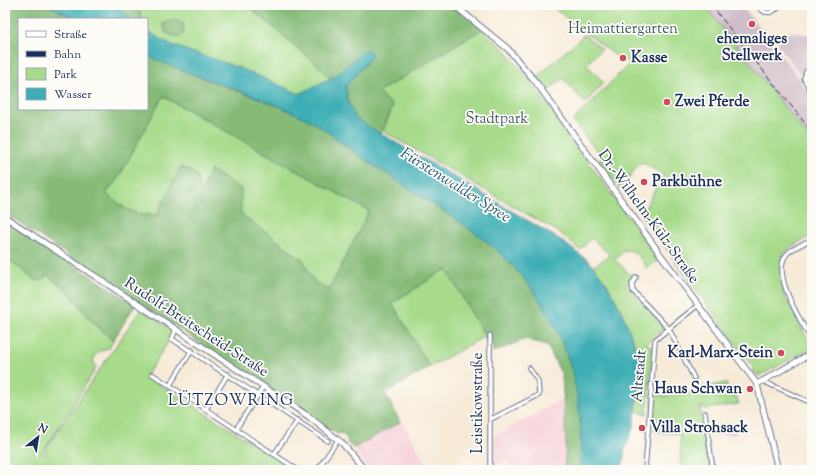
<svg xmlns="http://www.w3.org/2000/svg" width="817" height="475" font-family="'Sorts Mill Goudy',serif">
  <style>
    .built { fill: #f6cfd5 }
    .industrial { fill: #d1bdc8 }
    .green { fill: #a7db8b; stroke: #618574 }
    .forest { fill: #85bb77; stroke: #50756a; fill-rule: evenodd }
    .water { fill: #3daeb5; stroke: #2c6e8a }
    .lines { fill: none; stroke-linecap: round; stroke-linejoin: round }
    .street-casing { stroke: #687189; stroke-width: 5.5 }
    .secondary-casing { stroke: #687189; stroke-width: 7 }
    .street { stroke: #fff; stroke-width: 3.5 }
    .secondary { stroke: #fff; stroke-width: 5 }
    .rail { stroke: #1b2f5e; stroke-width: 1; stroke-dasharray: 6 3; stroke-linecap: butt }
    .poi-dot { fill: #d1495b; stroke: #fdfcf7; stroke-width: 1.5 }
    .labels { text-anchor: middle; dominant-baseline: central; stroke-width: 3.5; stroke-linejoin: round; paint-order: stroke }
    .park-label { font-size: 15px; fill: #3e5a69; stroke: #fdfcf7 }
    .poi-label { font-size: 15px; font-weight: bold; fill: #1b2f5e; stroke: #fdfcf7; text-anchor: start }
    .street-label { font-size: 15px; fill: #1b2f5e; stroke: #fdfcf7 }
    .water-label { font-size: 16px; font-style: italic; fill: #275b7c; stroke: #fdfcf7 }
    .neighbourhood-label { font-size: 16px; letter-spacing: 1px; fill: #1b2f5e; stroke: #fdfcf7 }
  </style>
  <rect width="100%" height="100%" fill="#fdfcf7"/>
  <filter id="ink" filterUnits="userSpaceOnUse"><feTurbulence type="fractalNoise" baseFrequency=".025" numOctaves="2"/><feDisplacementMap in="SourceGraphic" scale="8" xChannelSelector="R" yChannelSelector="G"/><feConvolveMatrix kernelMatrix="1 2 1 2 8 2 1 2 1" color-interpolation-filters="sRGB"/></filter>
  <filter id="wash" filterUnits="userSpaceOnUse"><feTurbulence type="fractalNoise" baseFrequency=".012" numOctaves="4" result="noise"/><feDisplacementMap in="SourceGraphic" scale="16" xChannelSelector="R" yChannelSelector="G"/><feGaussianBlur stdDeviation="0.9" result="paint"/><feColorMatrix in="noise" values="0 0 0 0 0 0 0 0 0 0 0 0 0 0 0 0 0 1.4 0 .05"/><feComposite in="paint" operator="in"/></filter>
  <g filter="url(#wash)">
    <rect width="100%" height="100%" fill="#f7ebd8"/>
    <g class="built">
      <path d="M563,399L566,445L564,470H509L508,459L495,466L494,436Z"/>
      <path d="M402,421L427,466L420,470H369L354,448Z"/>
    </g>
    <g class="industrial">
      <path d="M704,5H742L800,79L802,85L812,96V142Z"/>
      <path d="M791,32L812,35V65L800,74L776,43Z"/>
      <path d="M734,423L736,434L710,436L709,425Z"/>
    </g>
    <g class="green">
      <path d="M133,5H247L312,60L330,78L299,94C274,83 249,71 223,62C197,53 169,48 147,30V19H141L140,13Z"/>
      <path d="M550,5H704L812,142V235L789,248V249C775,258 781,283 785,296L812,348L759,376L753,371L754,368L641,215L664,175L641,162L621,187H619L599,161L602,157L573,121L629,64L626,60H621Z"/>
      <path d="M482,29L506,51L530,81L659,260L647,268C641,260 636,249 624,250L615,260L633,277L632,281L626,285L663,326L664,328L646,343L653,348L647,414L636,411L638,391L637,352L623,315L607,284L593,267L610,255L592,238L580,250L560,233L383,131L393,106L378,93L380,91Z"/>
      <path d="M584,35L602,49L586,64L604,83L585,103L563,78L549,90L538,76Z"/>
      <path d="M162,96L370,210L329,290L314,282L303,260L241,214L210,170L201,194L181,166L157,215H141L126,209L106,194L120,175Z"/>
      <path d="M5,256L47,275L66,289L90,319L113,341L109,348C99,351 89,355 96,368L42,453L46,455V448L141,309L172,330L170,339L146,376L295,470H5Z"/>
      <path d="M446,269L485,336L430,367L391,303Z"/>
      <path d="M726,383L731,397L736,396L739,404L706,409L705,407H700L710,470H681L680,434L655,431L656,416H651L653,395L666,396L696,391L700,388Z"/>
    </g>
    <g class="forest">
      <path d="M5,5H47L77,19H19V109H147V56C162,61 177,68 192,74C231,89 270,101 307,119C324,128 337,140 353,151C370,163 389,175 407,187C439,208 473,228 502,255C561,310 589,390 579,470H564L566,445L562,375L547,345L526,339L493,352L492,338L488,341L446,269L392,303L430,367L385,393L400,422L354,448L347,443L348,440L342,433L337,434L5,213ZM163,96L369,211L329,290L314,282L303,260L241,214V189L210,170L201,194L196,174L181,166L157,215H141L126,209L106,194L120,175Z"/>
      <path d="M113,5H133L140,13L141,19H132Z"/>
      <path d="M247,5H451L482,29L380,91L378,93L393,106L380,135C356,119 348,116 346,86L373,55L366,50L337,75L330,78L312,60Z"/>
      <path d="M173,19L183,24L184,32L180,37L173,36L165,32L163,24Z"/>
      <path d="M5,219L135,305L113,341L90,319L66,289L47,275L42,281L34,280L5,256Z"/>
    </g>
    <g class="water">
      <path d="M47,5H113L132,19H77Z"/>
      <path d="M147,30C169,48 197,53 223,62C249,71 274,83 299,94L337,75L366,49L373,55L346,86L347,100L356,119L559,239L590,262L607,284L623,314L637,352L640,366L634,425L625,449L623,463L619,470H579C589,390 560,310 502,255C474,229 441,210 410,189C391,176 371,164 353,151C338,140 324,128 307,119C271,101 231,88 193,74C177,69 163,62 147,56Z"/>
    </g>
  </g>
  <g filter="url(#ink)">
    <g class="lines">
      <g class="street-casing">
        <g id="street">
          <path d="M757,5C766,17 772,13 782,5"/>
          <path d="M812,68L806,72L804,79L812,93"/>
          <path d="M812,239C804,244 791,248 786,255C771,276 802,322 812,341"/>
          <path d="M636,277L632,284L633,291L669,329L694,378"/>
          <path d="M176,329L172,339L328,441"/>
          <path d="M490,335V470"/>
          <path d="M152,374L298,470"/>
          <path d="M762,381L812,403"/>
          <path d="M170,385L192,350"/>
          <path d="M206,409L228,374"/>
          <path d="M705,413L713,470"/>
          <path d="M491,419L539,395L538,381L529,368"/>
          <path d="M236,429L263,387"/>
          <path d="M274,454L298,420"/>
          <path d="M317,470L338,440"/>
          <path d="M645,470L655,340L698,305"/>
        </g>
      </g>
      <g class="secondary-casing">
        <g id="secondary">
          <path d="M454,5L508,49L535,81L663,258L757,384L778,470"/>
          <path d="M5,217L308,416L342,443L365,470"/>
          <path d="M757,384L812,353"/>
        </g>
      </g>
      <use href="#street" class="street"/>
      <use href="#secondary" class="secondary"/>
      <path class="rail" d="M711,5L812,132"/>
    </g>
  </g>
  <g class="poi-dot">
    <circle cx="752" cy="24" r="4"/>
    <circle cx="623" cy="58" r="4"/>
    <circle cx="667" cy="102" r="4"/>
    <circle cx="644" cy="182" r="4"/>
    <circle cx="781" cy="353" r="4"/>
    <circle cx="750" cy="389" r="4"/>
    <circle cx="642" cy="428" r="4"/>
  </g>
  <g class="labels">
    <g class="park-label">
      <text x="623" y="29">Heimattiergarten</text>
      <text x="497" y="119">Stadtpark</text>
    </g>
    <g class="poi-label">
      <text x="752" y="39" text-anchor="middle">ehemaliges<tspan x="752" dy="17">Stellwerk</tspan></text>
      <text x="631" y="58">Kasse</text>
      <text x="675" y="102">Zwei Pferde</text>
      <text x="652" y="182">Parkbühne</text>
      <text x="773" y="353" text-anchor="end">Karl-Marx-Stein</text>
      <text x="742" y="389" text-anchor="end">Haus Schwan</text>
      <text x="650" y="428">Villa Strohsack</text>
    </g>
    <g class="street-label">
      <text transform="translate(648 217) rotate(54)">Dr.-Wilhelm-Külz-Straße</text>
      <text transform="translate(196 328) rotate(33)">Rudolf-Breitscheid-Straße</text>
      <text transform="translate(640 376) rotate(-85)">Altstadt</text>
      <text transform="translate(478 403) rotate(-90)">Leistikowstraße</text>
    </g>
    <g class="water-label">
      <text transform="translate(455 186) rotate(32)">Fürstenwalder Spree</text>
    </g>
    <g class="neighbourhood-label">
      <text x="231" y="401">LÜTZOWRING</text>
    </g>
  </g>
  <rect width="817" height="475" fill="none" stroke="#fdfcf7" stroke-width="20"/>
  <rect x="18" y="18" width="130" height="92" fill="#fdfcf7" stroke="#a3aaba"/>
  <rect x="26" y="31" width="20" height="6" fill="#ffffff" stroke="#a3aaba"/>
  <text x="54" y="38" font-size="12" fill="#1b2f5e">Straße</text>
  <rect x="26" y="51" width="20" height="6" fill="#1b2f5e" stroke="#a3aaba"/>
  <text x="54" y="58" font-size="12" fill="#1b2f5e">Bahn</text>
  <rect x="26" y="68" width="20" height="12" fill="#a7db8b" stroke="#a3aaba"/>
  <text x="54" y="78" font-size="12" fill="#1b2f5e">Park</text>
  <rect x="26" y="88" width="20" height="12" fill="#3daeb5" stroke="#a3aaba"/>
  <text x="54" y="98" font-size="12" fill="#1b2f5e">Wasser</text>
  <g transform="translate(38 437) rotate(30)" stroke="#fdfcf7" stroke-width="3" paint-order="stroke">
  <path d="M0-3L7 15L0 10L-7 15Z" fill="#1b2f5e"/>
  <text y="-6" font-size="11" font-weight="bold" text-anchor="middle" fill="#1b2f5e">N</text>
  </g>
</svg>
